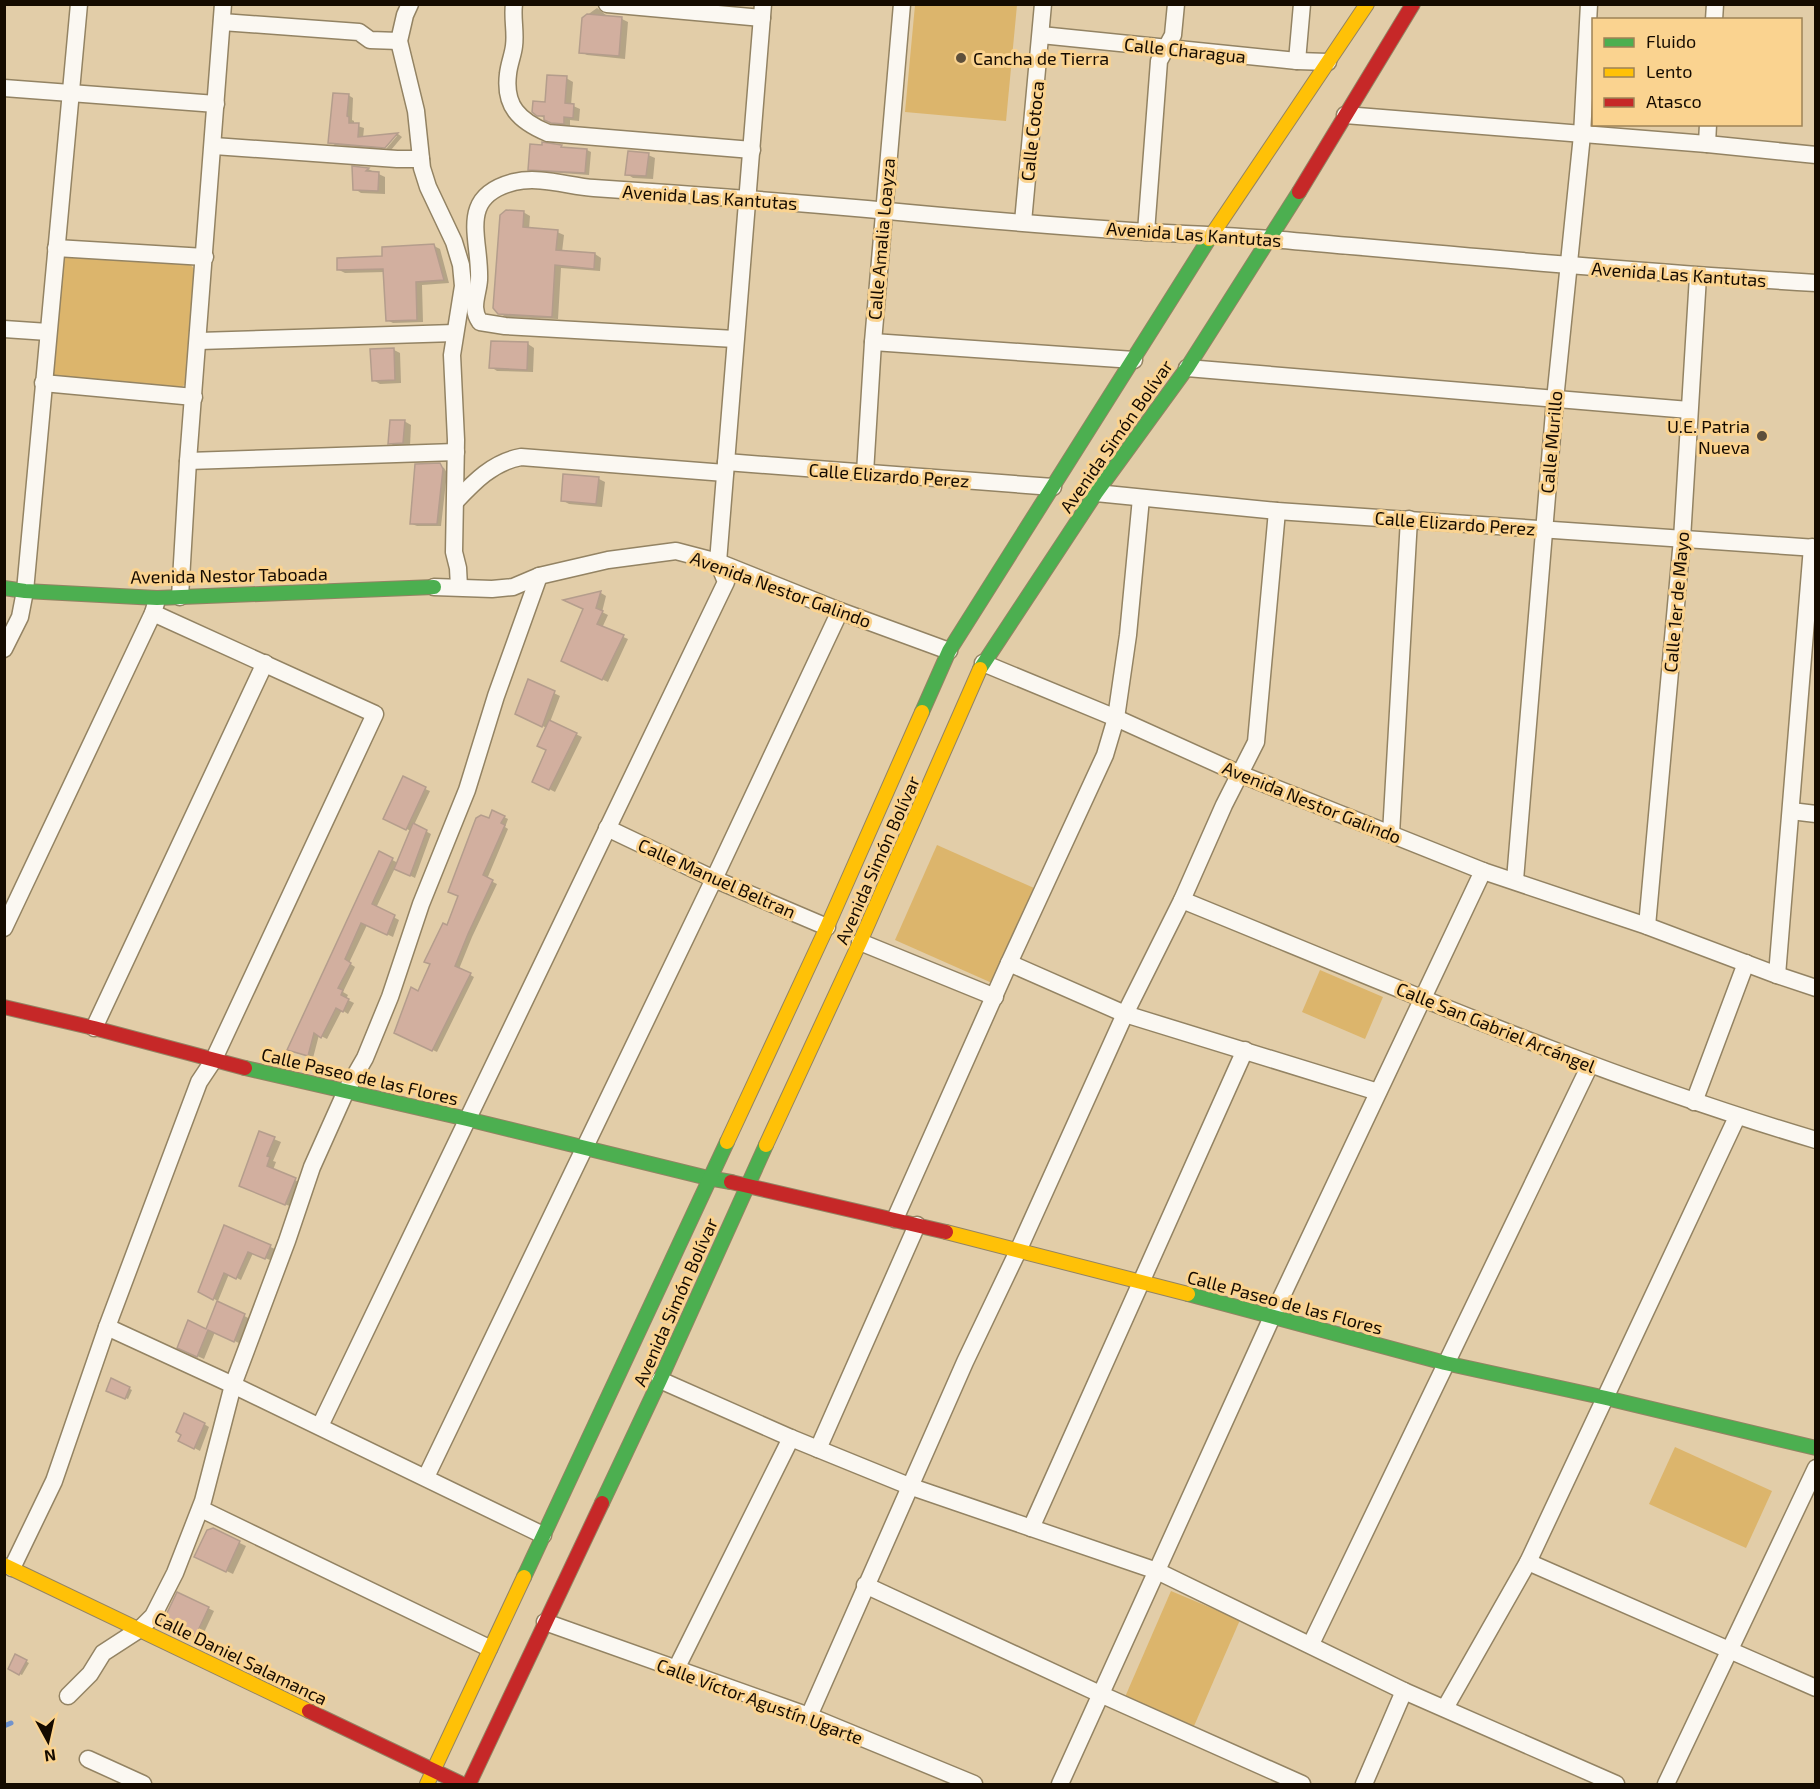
<svg xmlns="http://www.w3.org/2000/svg" width="1820" height="1789" font-family="'Exo 2',sans-serif">
  <style>
    .green { fill: #dcb56c }
    .shadow { fill: #0003 }
    .lines { fill: none; stroke-linecap: round; stroke-linejoin: round }
    .stream { stroke: #7193cd; stroke-width: 5 }
    .building { fill: #d2af9f; stroke: #b49d8c; stroke-width: 1.5 }
    .street-casing { stroke: #938363; stroke-width: 19 }
    .fast-casing { stroke: #938363; stroke-width: 16 }
    .slow-casing { stroke: #938363; stroke-width: 16 }
    .jam-casing { stroke: #938363; stroke-width: 16 }
    .street { stroke: #fbf8f2; stroke-width: 16 }
    .fast { stroke: #4caf50; stroke-width: 14 }
    .slow { stroke: #ffc107; stroke-width: 14 }
    .jam { stroke: #c62828; stroke-width: 14 }
    .poi-dot { fill: #5d4f3b; stroke: #fad390; stroke-width: 2 }
    .labels { text-anchor: middle; dominant-baseline: central; stroke-width: 6; stroke-linejoin: round; paint-order: stroke }
    .street-label { font-size: 18px; fill: #150b00; stroke: #fad390 }
    .poi-label { font-size: 18px; fill: #150b00; stroke: #fad390; text-anchor: start }
  </style>
  <rect width="100%" height="100%" fill="#e2cda8"/>
  <g class="green">
    <path d="M915,5H1017L1006,121L905,112Z"/>
    <path d="M66,256L190,264L194,269L186,384L180,388L57,379L52,373L62,259Z"/>
    <path d="M937,845L1034,888L992,983L895,940Z"/>
    <path d="M1320,970L1383,997L1365,1039L1302,1012Z"/>
    <path d="M1675,1447L1772,1491L1746,1548L1649,1504Z"/>
    <path d="M1171,1591L1240,1620L1194,1726L1125,1697Z"/>
  </g>
  <g class="shadow">
    <path d="M597,8L606,15L622,19L628,22L625,59L587,55L581,52L583,18Z"/>
    <path d="M566,78L573,82L571,105L580,109L579,121L570,120V127L559,126L537,114Z"/>
    <path d="M348,95L353,98L352,120L354,121V125L364,128L363,138L398,134L402,137L391,150L386,149L397,136H393L382,149L335,145L330,142Z"/>
    <path d="M561,146L565,149L587,150L591,152L589,175L533,171L529,169Z"/>
    <path d="M648,155L655,158L653,179L633,178L627,174Z"/>
    <path d="M354,168L368,169L385,177V194L361,193L355,189Z"/>
    <path d="M523,212L530,216L529,229L557,232L564,235L562,252L595,254L601,258L600,271L561,268L558,319L506,317L499,313Z"/>
    <path d="M434,246L440,249L449,283L422,285L423,322L393,323L387,320L385,272L345,273L339,270Z"/>
    <path d="M528,344L534,348L533,372L497,371L491,367Z"/>
    <path d="M394,350L400,353L401,383L380,384L373,380Z"/>
    <path d="M404,421L411,425L410,446L396,447L390,443Z"/>
    <path d="M439,465L444,468L447,473L441,526H417L412,524Z"/>
    <path d="M599,479L605,482L602,507L569,504L562,500Z"/>
    <path d="M601,593L606,596L602,612L608,615L602,628L628,639L608,682L568,663L584,609L567,601Z"/>
    <path d="M529,681L560,696L550,722L582,737L555,792L534,781L548,750L547,728L522,717Z"/>
    <path d="M425,789L430,791L414,825L431,834L415,878L395,868L376,908L399,920L393,937L367,925L349,963L355,967L343,992L348,995L346,999L354,1003L348,1014L342,1010L327,1039L319,1035L313,1058L294,1052L288,1049L379,853L398,863L411,831L390,821Z"/>
    <path d="M504,817L508,819L505,827L508,829L487,879L497,884L472,937L459,969L474,977L437,1052L400,1034L447,927L489,819Z"/>
    <path d="M259,1133L281,1142L273,1161L276,1162L273,1170L301,1183L292,1207L247,1189Z"/>
    <path d="M225,1227L275,1249L270,1260L253,1253L241,1280L229,1274L218,1301L200,1292Z"/>
    <path d="M218,1302L250,1319L241,1344L215,1332L204,1359L186,1351L207,1331Z"/>
    <path d="M112,1380L132,1390L128,1399L110,1392Z"/>
    <path d="M204,1424L209,1427L200,1451L180,1440Z"/>
    <path d="M213,1530L246,1546L233,1574L203,1560Z"/>
    <path d="M178,1594L214,1611L201,1639L175,1626Z"/>
    <path d="M15,1656L29,1663L22,1675L9,1669Z"/>
  </g>
  <g class="lines">
    <path class="stream" d="M4,1726L11,1723"/>
  </g>
  <g class="building">
    <path d="M587,14L622,17L619,56L579,53L582,18Z"/>
    <path d="M547,75L567,76L565,103L574,104L573,118L564,117V124L551,123L544,120V116H537L532,112L533,101L545,102Z"/>
    <path d="M333,93L349,94L347,116L349,117V123H359L358,137L398,133L385,148L328,143Z"/>
    <path d="M542,142L562,145L561,147L587,149L585,173L528,170L530,144L542,145Z"/>
    <path d="M628,151L649,153L646,176L625,175Z"/>
    <path d="M352,166L369,168L366,171L379,172L378,191L353,190Z"/>
    <path d="M506,210L524,211L523,227L558,230L556,250L595,253L594,269L555,265L552,317L498,314L493,308L500,215Z"/>
    <path d="M434,244L444,280L416,282L417,320L386,321L383,269L337,270V258L382,256V247Z"/>
    <path d="M491,341L528,342L527,370L489,368Z"/>
    <path d="M394,348L395,380L372,381L370,349Z"/>
    <path d="M390,420H405L403,443L388,444Z"/>
    <path d="M440,463L443,469L437,524H410L415,464Z"/>
    <path d="M563,474L599,477L596,504L561,501Z"/>
    <path d="M601,591L596,608L603,611L597,624L624,635L602,680L561,661L583,609L563,600Z"/>
    <path d="M528,679L555,691L542,727L515,714Z"/>
    <path d="M549,720L577,733L549,790L532,782L546,750L537,746Z"/>
    <path d="M403,776L426,787L406,830L383,819Z"/>
    <path d="M492,810L505,816L501,823L505,825L483,875L493,880L468,934L455,966L471,973L432,1051L394,1033L411,987L418,991L430,964L424,962L443,923L447,925L458,896L448,892L476,818L481,815L489,818Z"/>
    <path d="M413,823L427,830L410,876L394,869Z"/>
    <path d="M379,851L393,858L372,904L395,915L387,935L361,923L345,959L351,963L338,988L343,990L341,995L349,999L343,1012L336,1008L321,1038L314,1033L308,1056L287,1050Z"/>
    <path d="M259,1131L275,1137L267,1156L270,1157L267,1166L296,1178L285,1205L239,1186Z"/>
    <path d="M224,1225L271,1245L265,1259L248,1252L236,1279L224,1273L213,1300L198,1292Z"/>
    <path d="M217,1301L245,1314L234,1342L208,1330L197,1357L177,1348L188,1320L206,1329Z"/>
    <path d="M111,1378L130,1387L125,1399L106,1391Z"/>
    <path d="M184,1413L205,1423L194,1449L178,1441L181,1435L176,1432Z"/>
    <path d="M213,1528L240,1541L226,1572L194,1557L207,1530Z"/>
    <path d="M177,1592L209,1607L195,1637L168,1624L166,1615Z"/>
    <path d="M15,1654L27,1660L19,1675L8,1669Z"/>
  </g>
  <g class="lines">
    <g class="street-casing">
      <g id="street">
        <path d="M410,4L405,15L399,41L416,111L422,168L428,187L454,242L461,265L463,286L452,355L456,440L454,552L458,568L459,587"/>
        <path d="M514,4C512,18 516,32 514,46C513,55 509,64 508,74C504,106 519,121 548,133L752,150"/>
        <path d="M607,4L762,18"/>
        <path d="M1714,20L1715,4"/>
        <path d="M222,22L359,32L370,40L399,41"/>
        <path d="M1041,35L1297,61L1328,62"/>
        <path d="M1297,61L1302,4"/>
        <path d="M4,88L216,104"/>
        <path d="M1345,115L1707,144L1816,155"/>
        <path d="M1707,144L1708,124"/>
        <path d="M214,146L397,159H421"/>
        <path d="M1023,222L1043,4"/>
        <path d="M1146,232L1159,61L1173,35L1176,4"/>
        <path d="M56,248L205,257"/>
        <path d="M4,329L48,332"/>
        <path d="M735,339L505,326L480,322C470,308 478,295 479,280C481,239 456,197 514,182C540,176 568,186 594,188C685,194 776,201 867,209C960,218 1053,226 1146,232C1188,234 1230,236 1271,239C1453,255 1634,272 1816,283"/>
        <path d="M199,341L455,333"/>
        <path d="M873,342L1134,360"/>
        <path d="M1187,368L1689,410"/>
        <path d="M43,383L194,397"/>
        <path d="M188,461L456,452"/>
        <path d="M726,462L1053,487"/>
        <path d="M865,473L873,342L902,4"/>
        <path d="M1096,493L1277,511L1816,548"/>
        <path d="M456,501C474,482 493,462 521,457L725,473"/>
        <path d="M434,587L492,589L513,587L539,576L608,560L676,551L718,562L840,611L949,651"/>
        <path d="M180,597L188,461L223,4"/>
        <path d="M4,649L20,617L25,591L79,4"/>
        <path d="M983,663L1116,718L1240,774L1483,871L1647,926L1777,975L1816,988"/>
        <path d="M1791,811L1816,814"/>
        <path d="M607,828L714,879L827,927"/>
        <path d="M1391,834L1409,519"/>
        <path d="M1515,880L1555,400L1582,135L1589,4"/>
        <path d="M1182,900C1391,985 1599,1076 1816,1140"/>
        <path d="M1647,926L1682,539L1698,276"/>
        <path d="M4,928L153,613L156,603"/>
        <path d="M860,942L995,997"/>
        <path d="M1009,963L1125,1014L1378,1092"/>
        <path d="M1777,975L1812,547"/>
        <path d="M94,1028L265,663"/>
        <path d="M1694,1102L1746,963"/>
        <path d="M895,1219L1009,963L1105,755L1116,718L1128,635L1141,498"/>
        <path d="M107,1327L233,1385L543,1535"/>
        <path d="M660,1380L791,1438L909,1486L1157,1571L1404,1691L1616,1784"/>
        <path d="M320,1426L726,582L718,562L763,4"/>
        <path d="M818,1449L917,1225"/>
        <path d="M426,1477L714,879L840,611"/>
        <path d="M201,1509L489,1648"/>
        <path d="M1031,1528L1245,1050"/>
        <path d="M1528,1562L1816,1688"/>
        <path d="M12,1568L54,1481L107,1327L199,1082L213,1061L375,714L153,613"/>
        <path d="M865,1585L1100,1694L1302,1784"/>
        <path d="M545,1622L809,1716L974,1784"/>
        <path d="M1311,1644L1590,1065"/>
        <path d="M676,1669L791,1438"/>
        <path d="M68,1696L90,1674L103,1653L140,1629L153,1616L175,1573L203,1501L233,1385L287,1241L312,1167L346,1091L365,1058L390,997L421,904L467,790L496,696L539,576"/>
        <path d="M1445,1708L1528,1562L1737,1117"/>
        <path d="M809,1716L965,1362L1018,1251L1125,1014L1182,900L1224,805L1256,742L1277,511"/>
        <path d="M88,1759L143,1784"/>
        <path d="M1060,1784L1272,1317L1483,871"/>
        <path d="M1364,1784L1404,1691"/>
        <path d="M1666,1784L1816,1468"/>
      </g>
    </g>
    <g class="fast-casing">
      <g id="fast">
        <path d="M4,588L25,591L157,598L434,587"/>
        <path d="M980,669L1096,493L1187,368L1299,192"/>
        <path d="M922,712L949,651L1209,239"/>
        <path d="M245,1068L467,1119L708,1178L731,1182"/>
        <path d="M1188,1294L1445,1363L1606,1398L1816,1448"/>
        <path d="M602,1503L660,1380L766,1145"/>
        <path d="M524,1577L727,1142"/>
      </g>
    </g>
    <g class="slow-casing">
      <g id="slow">
        <path d="M1209,239L1367,4"/>
        <path d="M727,1142L827,927L922,712"/>
        <path d="M766,1145L860,942L980,669"/>
        <path d="M946,1232L1188,1294"/>
        <path d="M4,1565L309,1711"/>
        <path d="M427,1784L524,1577"/>
      </g>
    </g>
    <g class="jam-casing">
      <g id="jam">
        <path d="M1299,192L1413,4"/>
        <path d="M4,1007L94,1028L245,1068"/>
        <path d="M731,1182L946,1232"/>
        <path d="M309,1711L462,1784"/>
        <path d="M469,1784L602,1503"/>
      </g>
    </g>
    <use href="#street" class="street"/>
    <use href="#fast" class="fast"/>
    <use href="#slow" class="slow"/>
    <use href="#jam" class="jam"/>
  </g>
  <g class="poi-dot">
    <circle cx="961" cy="58" r="6"/>
    <circle cx="1762" cy="436" r="6"/>
  </g>
  <g class="labels">
    <g class="street-label">
      <text transform="translate(1185 50) rotate(6)">Calle Charagua</text>
      <text transform="translate(1032 131) rotate(-84)">Calle Cotoca</text>
      <text transform="translate(710 197) rotate(4)">Avenida Las Kantutas</text>
      <text transform="translate(1194 234) rotate(4)">Avenida Las Kantutas</text>
      <text transform="translate(881 239) rotate(-85)">Calle Amalia Loayza</text>
      <text transform="translate(1679 274) rotate(4)">Avenida Las Kantutas</text>
      <text transform="translate(1116 436) rotate(-55)">Avenida Simón Bolívar</text>
      <text transform="translate(1551 442) rotate(-85)">Calle Murillo</text>
      <text transform="translate(889 475) rotate(4)">Calle Elizardo Perez</text>
      <text transform="translate(1455 523) rotate(4)">Calle Elizardo Perez</text>
      <text transform="translate(229 575) rotate(-1)">Avenida Nestor Taboada</text>
      <text transform="translate(781 589) rotate(20)">Avenida Nestor Galindo</text>
      <text transform="translate(1676 602) rotate(-85)">Calle 1er de Mayo</text>
      <text transform="translate(1312 802) rotate(22)">Avenida Nestor Galindo</text>
      <text transform="translate(877 860) rotate(-66)">Avenida Simón Bolívar</text>
      <text transform="translate(717 878) rotate(24)">Calle Manuel Beltran</text>
      <text transform="translate(1496 1027) rotate(22)">Calle San Gabriel Arcángel</text>
      <text transform="translate(360 1076) rotate(13)">Calle Paseo de las Flores</text>
      <text transform="translate(675 1302) rotate(-66)">Avenida Simón Bolívar</text>
      <text transform="translate(1285 1302) rotate(15)">Calle Paseo de las Flores</text>
      <text transform="translate(241 1658) rotate(26)">Calle Daniel Salamanca</text>
      <text transform="translate(760 1701) rotate(20)">Calle Víctor Agustín Ugarte</text>
    </g>
    <g class="poi-label">
      <text x="973" y="58">Cancha de Tierra</text>
      <text x="1750" y="426" text-anchor="end">U.E. Patria<tspan x="1750" dy="21">Nueva</tspan></text>
    </g>
  </g>
  <rect width="1820" height="1789" fill="none" stroke="#150b00" stroke-width="12"/>
  <rect x="1592" y="18" width="210" height="108" fill="#fad390" stroke="#9e8356" stroke-width="1.5"/>
  <rect x="1604" y="38" width="30" height="9" fill="#4caf50" stroke="#9e8356" stroke-width="1.5"/>
  <text x="1646" y="48" font-size="18" fill="#150b00">Fluido</text>
  <rect x="1604" y="68" width="30" height="9" fill="#ffc107" stroke="#9e8356" stroke-width="1.5"/>
  <text x="1646" y="78" font-size="18" fill="#150b00">Lento</text>
  <rect x="1604" y="98" width="30" height="9" fill="#c62828" stroke="#9e8356" stroke-width="1.5"/>
  <text x="1646" y="108" font-size="18" fill="#150b00">Atasco</text>
  <g transform="translate(48 1741) rotate(172)" stroke="#fad390" stroke-width="4.5" paint-order="stroke">
  <path d="M0-4.5L10 22L0 15L-10 22Z" fill="#150b00"/>
  <text y="-9" font-size="16" font-weight="bold" text-anchor="middle" fill="#150b00">N</text>
  </g>
</svg>
